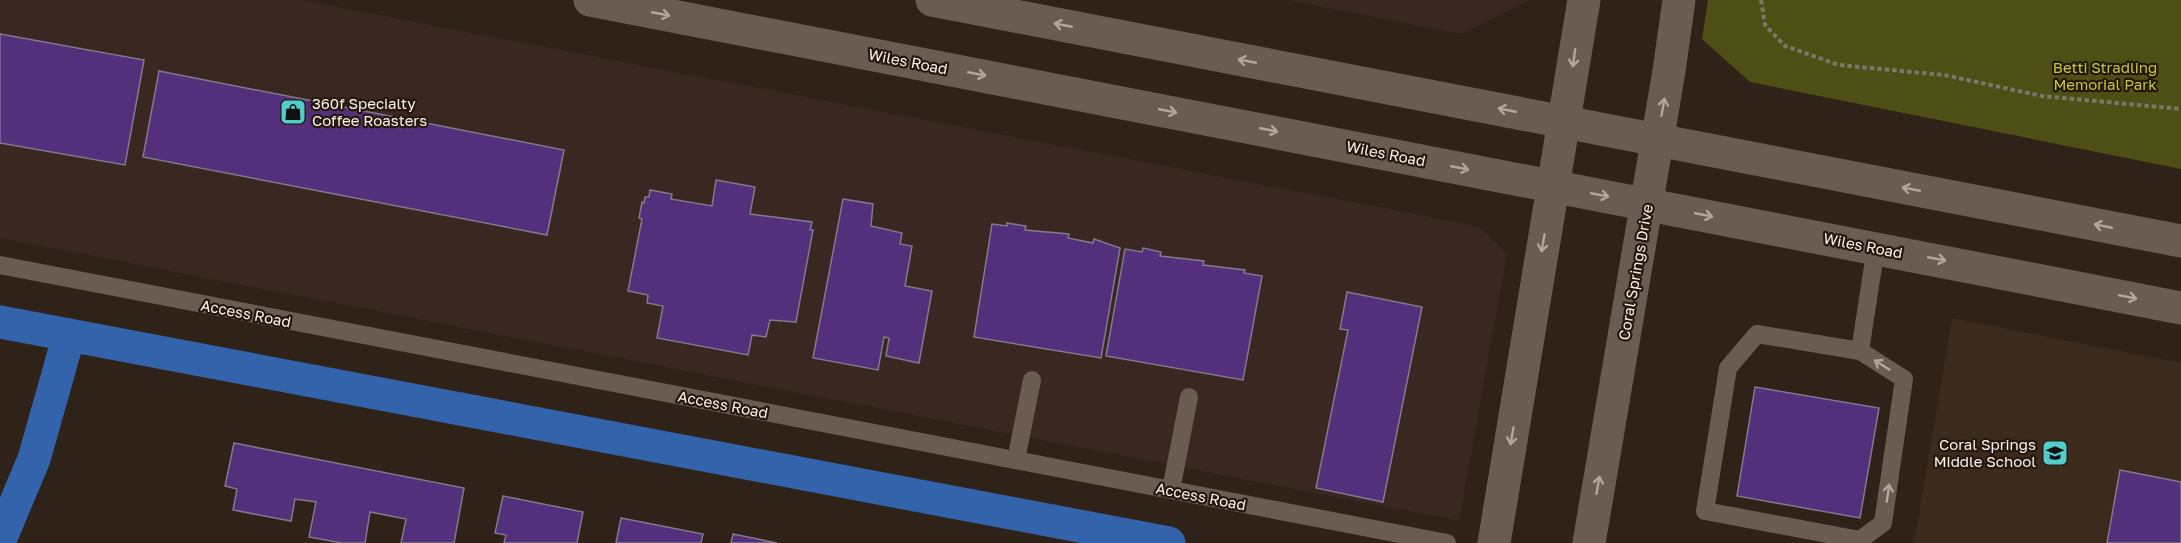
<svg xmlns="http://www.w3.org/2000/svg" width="2181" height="543" font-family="'Golos Text',sans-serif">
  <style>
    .commercial { fill: #3a2722 }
    .built { fill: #3c2b1c }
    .green { fill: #4d4f14 }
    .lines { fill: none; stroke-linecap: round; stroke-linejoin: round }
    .canal { stroke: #3263ab; stroke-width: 33 }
    .building { fill: #532f7c; stroke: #807a8b; stroke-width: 1.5 }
    .path { stroke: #7f746b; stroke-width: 4; stroke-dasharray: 4.5 3; stroke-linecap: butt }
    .service { stroke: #6a5c50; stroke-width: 18 }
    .secondary { stroke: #6a5c50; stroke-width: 33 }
    .oneway { stroke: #b2a79e }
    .labels { text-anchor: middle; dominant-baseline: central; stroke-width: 4.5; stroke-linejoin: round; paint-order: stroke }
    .street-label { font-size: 15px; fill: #fbf2eb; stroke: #25190f }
    .park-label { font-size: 15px; fill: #c5c83c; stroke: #25190f }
    .poi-label { font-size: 15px; fill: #fbf2eb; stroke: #25190f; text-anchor: start }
  </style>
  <rect width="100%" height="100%" fill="#2f2218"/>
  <g class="commercial">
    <path d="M0,0H301L1478,226L1507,253L1459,521L0,238Z"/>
    <path d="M1288,0H1529L1461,34Z"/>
  </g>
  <path class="built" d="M1952,318L2181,363V543H1914Z"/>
  <path class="green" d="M1708,0H2181V169L1750,82L1702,39Z"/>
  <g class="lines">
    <g class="canal">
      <path d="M0,322L1169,543"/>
      <path d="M0,540L34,459L69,335"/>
    </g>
  </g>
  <g class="building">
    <path d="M0,34L144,60L125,165L0,143Z"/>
    <path d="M159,71L564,150L547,235L143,157Z"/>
    <path d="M716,180L755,187L750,214L812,222L810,230H813L796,322L770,320L766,337L752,335L748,355L657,338L663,306L647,303L648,295L628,291L642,219L639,218L642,202L644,203L645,197H649L650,190L672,194L671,199L712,206Z"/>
    <path d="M843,199L873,204L871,226L902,233L900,244L912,246L905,286L932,291L919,363L886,356L889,338L884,337L878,370L813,358Z"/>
    <path d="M1007,223L1026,226L1025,230L1069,234L1068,238L1093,243L1094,239L1120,248L1101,358L974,337L992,224L1007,226Z"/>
    <path d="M1143,248L1161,252L1160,256L1204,261L1203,265L1245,270L1244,273L1262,276L1243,380L1106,356L1125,249L1142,252Z"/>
    <path d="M1347,292L1422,307L1383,502L1316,488L1348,330L1340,329Z"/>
    <path d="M1755,387L1879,408L1860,518L1737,496Z"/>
    <path d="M234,443L464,488L454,543H401L406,519L370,512L365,543H342L309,537L316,502L295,499L291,521L233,510L237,489L225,486Z"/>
    <path d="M2120,470L2181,482V543H2107Z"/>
    <path d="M503,496L583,512L577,543H504L506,535L495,533Z"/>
    <path d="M621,518L703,534L701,543H616Z"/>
    <path d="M733,534L777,543H731Z"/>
  </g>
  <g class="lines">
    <path class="path" d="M1761,0L1765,25L1785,46L1839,65L1944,75L2042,96L2181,109"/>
    <g class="service">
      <path d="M0,265L1447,543"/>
      <path d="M1860,351L1904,379L1883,523L1860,540"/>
      <path d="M1016,460L1032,380"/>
      <path d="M1171,490L1189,397"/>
      <path d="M1860,543V540L1705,511L1728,368L1757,334L1860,351L1876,247"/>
    </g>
    <g class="secondary">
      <path d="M590,0L2181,308"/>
      <path d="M932,0L2181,241"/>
      <path d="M1494,543L1584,0"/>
      <path d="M1589,543L1669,71L1679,0"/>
    </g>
  </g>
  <defs><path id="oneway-shaft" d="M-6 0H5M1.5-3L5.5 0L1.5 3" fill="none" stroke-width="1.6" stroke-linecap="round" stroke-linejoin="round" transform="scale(1.5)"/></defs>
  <g class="oneway">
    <use href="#oneway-shaft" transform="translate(661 14) rotate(11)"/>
    <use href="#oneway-shaft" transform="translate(1063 25) rotate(-169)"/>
    <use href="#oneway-shaft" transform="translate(1574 58) rotate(98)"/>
    <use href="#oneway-shaft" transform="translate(1247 61) rotate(-169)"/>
    <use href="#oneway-shaft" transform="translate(977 74) rotate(11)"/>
    <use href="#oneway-shaft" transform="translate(1663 107) rotate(-80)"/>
    <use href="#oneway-shaft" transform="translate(1507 110) rotate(-169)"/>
    <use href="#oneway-shaft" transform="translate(1168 111) rotate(11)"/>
    <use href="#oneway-shaft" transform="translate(1269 130) rotate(11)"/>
    <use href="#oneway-shaft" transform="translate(1460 168) rotate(11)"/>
    <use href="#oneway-shaft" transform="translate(1911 189) rotate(-169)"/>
    <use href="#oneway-shaft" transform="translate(1600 195) rotate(11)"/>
    <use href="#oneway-shaft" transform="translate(1704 215) rotate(11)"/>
    <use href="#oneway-shaft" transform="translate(2103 226) rotate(-169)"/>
    <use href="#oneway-shaft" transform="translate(1543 243) rotate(100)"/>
    <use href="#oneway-shaft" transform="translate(1937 259) rotate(11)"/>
    <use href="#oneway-shaft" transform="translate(2128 297) rotate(11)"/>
    <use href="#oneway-shaft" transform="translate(1882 365) rotate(-148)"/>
    <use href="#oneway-shaft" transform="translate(1512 436) rotate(100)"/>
    <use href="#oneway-shaft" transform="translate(1598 485) rotate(-80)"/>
    <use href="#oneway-shaft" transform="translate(1888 493) rotate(-82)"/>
  </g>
  <defs>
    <g id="shop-square" transform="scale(1.35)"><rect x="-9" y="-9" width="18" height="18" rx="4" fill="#53cdca" stroke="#25190f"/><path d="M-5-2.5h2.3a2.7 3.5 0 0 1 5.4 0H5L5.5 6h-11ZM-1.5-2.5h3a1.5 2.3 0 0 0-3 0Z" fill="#111"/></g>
    <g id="school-square" transform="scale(1.35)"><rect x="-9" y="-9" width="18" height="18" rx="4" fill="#53cdca" stroke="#25190f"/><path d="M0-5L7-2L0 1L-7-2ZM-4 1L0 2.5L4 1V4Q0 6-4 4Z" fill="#111"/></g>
  </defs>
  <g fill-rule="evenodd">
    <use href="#shop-square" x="293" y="112"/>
    <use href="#school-square" x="2055" y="453"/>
  </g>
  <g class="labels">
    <g class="street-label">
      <text transform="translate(908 61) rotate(11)">Wiles Road</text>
      <text transform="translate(1386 153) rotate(11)">Wiles Road</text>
      <text transform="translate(1863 245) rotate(11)">Wiles Road</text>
      <text transform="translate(1635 272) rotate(-80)">Coral Springs Drive</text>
      <text transform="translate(246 313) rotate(11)">Access Road</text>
      <text transform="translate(723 404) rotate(11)">Access Road</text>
      <text transform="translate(1201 496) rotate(11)">Access Road</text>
    </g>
    <g class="park-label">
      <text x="2105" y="67">Betti Stradling<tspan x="2105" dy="17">Memorial Park</tspan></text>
    </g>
    <g class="poi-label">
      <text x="312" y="103">360f Specialty<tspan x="312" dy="17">Coffee Roasters</tspan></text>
      <text x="2036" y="444" text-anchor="end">Coral Springs<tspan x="2036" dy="17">Middle School</tspan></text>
    </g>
  </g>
</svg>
